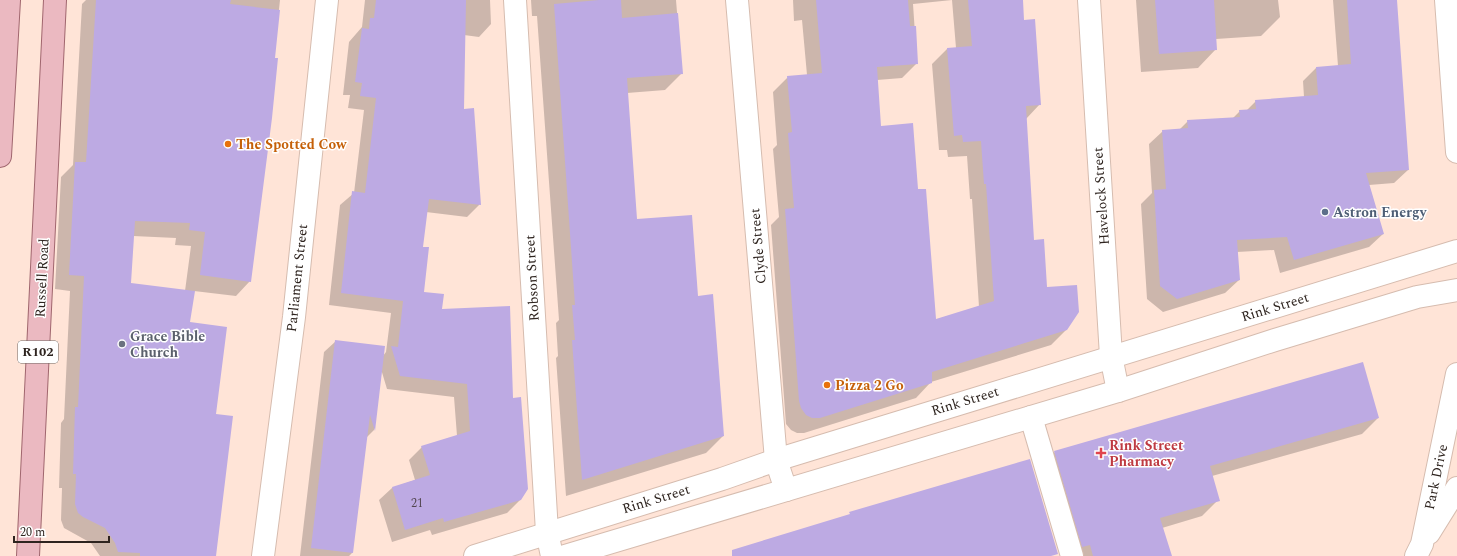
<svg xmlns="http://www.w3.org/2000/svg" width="1457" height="556" font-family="Spectral,serif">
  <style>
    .shadow { fill: #0003; fill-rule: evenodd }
    .building { fill: #bdaae3 }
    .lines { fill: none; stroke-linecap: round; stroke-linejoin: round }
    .minor-casing { stroke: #d6bcaf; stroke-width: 24 }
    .major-casing { stroke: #a0666e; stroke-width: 24 }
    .minor { stroke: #fff; stroke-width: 22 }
    .major { stroke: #ebb9c1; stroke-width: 22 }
    .food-dot { fill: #e8710a; stroke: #fff; stroke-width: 1.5 }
    .service-dot { fill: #5c6f8a; stroke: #fff; stroke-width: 1.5 }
    .worship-dot { fill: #6b7280; stroke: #fff; stroke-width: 1.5 }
    .health-dot { fill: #e0444e; stroke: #fff; stroke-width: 1.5 }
    .labels { text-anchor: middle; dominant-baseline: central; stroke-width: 3; stroke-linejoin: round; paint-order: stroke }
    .number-label { font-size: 12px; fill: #524650 }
    .shield { fill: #fff; stroke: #6d6662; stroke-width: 1 }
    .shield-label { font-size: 13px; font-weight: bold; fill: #2e241f }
    .food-label { font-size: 14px; font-weight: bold; fill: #c56008; stroke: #fff; text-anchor: start }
    .street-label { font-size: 14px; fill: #2e241f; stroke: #fff }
    .service-label { font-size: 14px; font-weight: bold; fill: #4e5e75; stroke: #fff; text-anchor: start }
    .worship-label { font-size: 14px; font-weight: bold; fill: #5b616d; stroke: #fff; text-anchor: start }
    .health-label { font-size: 14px; font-weight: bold; fill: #be3a42; stroke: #fff; text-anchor: start }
  </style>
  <rect width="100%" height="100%" fill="#ffe4d7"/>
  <g class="shadow">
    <path d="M86,0H280L250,281L236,296L194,291L189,323L215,415V556H100L91,543L64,528L61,520L62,488H59L61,423L64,419L70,291L55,289L61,177L73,165L82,4ZM133,236L176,238L175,245L191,246L185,291L130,284Z"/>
    <path d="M365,0H490L491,24L479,37L464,35L463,110L480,204L467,217L426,212L422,248V293L441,310L512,399L520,500L507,513L432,535L430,530L392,542L379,500L392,488L415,480L409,460L422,447L457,436L454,397L387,389L381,369L374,430L366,438L352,553L349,556H300L324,352L336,341L383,356L386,352L391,313L329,305L340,205L354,193L364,110L348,108L350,95H343L349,42L362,27Z"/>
    <path d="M531,0H676L682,73L665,90L627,93L636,220L698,297L723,436L706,453L566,496L556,358L558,356L556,323L559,320L537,16H532Z"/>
    <path d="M793,0H1022L1023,21L1040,104L1026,119L1033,241L1047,288L1066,330L1051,345L931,382L916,398L804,433H797L791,430L786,424L771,225L779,217L773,149L777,145L773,92L788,77L807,75L802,20L794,21ZM952,0L956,48L947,49L932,64L939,150H947L948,157L967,156L970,199H972L979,307L935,320L917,190L880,127L877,80L902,78L917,63L913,4Z"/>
    <path d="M1136,0H1278L1280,17L1261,36L1216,39V49L1198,68L1141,72Z"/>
    <path d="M1333,0H1396L1408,170L1394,183L1369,185L1383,234L1369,247L1280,273L1274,250L1237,252L1239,280L1225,293L1163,312L1147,299L1141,204L1152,193L1149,144L1163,131L1179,130L1188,121L1233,118L1240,111H1246L1256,101L1304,97L1303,81L1316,68L1338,66Z"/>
    <path d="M1378,418L1362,434L1212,476L1218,500L1202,516L1162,528L1171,556H1064L1039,468L1055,452Z"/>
  </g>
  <g class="building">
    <path d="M96,0H231L230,4L280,10L275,58H278L272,118L251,282L200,275L205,232L189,230L190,223L135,221L131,283L195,291L190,322L227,327L216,414L233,416L216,556H140V553L118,552L115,543L105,528L83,517L78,513L75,504L76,474H73L75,407H78L84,276L69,275L75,162H86Z"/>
    <path d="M376,0H466L464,109L474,108L481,205L429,199L423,247H429L424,292L444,294L442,309L510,306L513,398L521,397L528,489L521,500L444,522L443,518L405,530L392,487L430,475L421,446L470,431L467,384L400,376L391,346L398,347L403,301L341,293L352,191L365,193L376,98L360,96L362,83L355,82L362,28L369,29L370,18H374Z"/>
    <path d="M599,0H621L622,18L678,13L683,74L627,78L637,219L692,215L698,296L713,294L724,436L582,480L572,340H575L572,305H575L554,4Z"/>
    <path d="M816,0H908L910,26H916L918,64L877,67L881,126L913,123L918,189H926L936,319L994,301L986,184H984L981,141L963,142L962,135L954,136L947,48L972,46L968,0H1023L1024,20L1035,19L1041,105L1026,106L1034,240L1044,239L1047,287L1077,285L1079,312L1067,330L932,372V383L820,418H812L806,415L801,408L799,401L785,209L794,208L788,133L792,132L787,76L822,73Z"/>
    <path d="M1155,0H1214L1217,50L1159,54Z"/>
    <path d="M1347,0H1397L1409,170L1366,173L1384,234L1294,260L1287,237L1237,240L1240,280L1177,299L1160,286L1154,190L1166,189L1162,130L1188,128L1187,120L1240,117L1239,110L1256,109L1255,100L1318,95L1316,67L1351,64Z"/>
    <path d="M335,340L385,346L375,431L370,415L353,553L311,548Z"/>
    <path d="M1363,362L1379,418L1210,466L1220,501L1160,518L1172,556H1093L1090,545L1082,547L1054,451Z"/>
    <path d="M1030,459L1058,554L1051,556H732V550L850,514L849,512Z"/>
  </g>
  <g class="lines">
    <g class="minor-casing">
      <g id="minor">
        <path d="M515,0L547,532L552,556"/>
        <path d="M737,0L776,460L786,490"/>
        <path d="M1089,0L1111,356L1118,391"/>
        <path d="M1446,0L1457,152"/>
        <path d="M1031,417L1072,556"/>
        <path d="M1429,533L1457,488"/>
        <path d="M263,556L294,317L327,0"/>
        <path d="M475,556L722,479L776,460C1003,390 1231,322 1457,251"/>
        <path d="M565,556L1118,391L1275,340L1417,297L1457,290"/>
        <path d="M1416,556L1422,544L1457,374"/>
      </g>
    </g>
    <g class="major-casing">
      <g id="major">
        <path d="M0,156L9,0"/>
        <path d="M28,556L55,0"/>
      </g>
    </g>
    <use href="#minor" class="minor"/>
    <use href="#major" class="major"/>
  </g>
  <g class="food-dot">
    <circle cx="228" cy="144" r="4"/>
    <circle cx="827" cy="385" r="4"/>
  </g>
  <circle class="service-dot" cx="1325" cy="212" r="4"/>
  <circle class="worship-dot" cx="122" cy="344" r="4"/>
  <path class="health-dot" d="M1099 447h4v4h4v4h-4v4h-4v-4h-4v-4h4z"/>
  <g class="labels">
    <g class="number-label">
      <text x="417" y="503">21</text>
    </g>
    <rect class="shield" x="18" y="341" width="40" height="22" rx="3"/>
    <g class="shield-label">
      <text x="38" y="352">R102</text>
    </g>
    <g class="food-label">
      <text x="236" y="144">The Spotted Cow</text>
      <text x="835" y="385">Pizza 2 Go</text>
    </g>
    <g class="street-label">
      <text transform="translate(1101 196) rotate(-94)">Havelock Street</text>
      <text transform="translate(758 246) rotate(-95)">Clyde Street</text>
      <text transform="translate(42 278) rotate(-87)">Russell Road</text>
      <text transform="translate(297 278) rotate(-84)">Parliament Street</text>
      <text transform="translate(532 278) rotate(-93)">Robson Street</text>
      <text transform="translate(1275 307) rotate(-17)">Rink Street</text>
      <text transform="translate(965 401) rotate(-17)">Rink Street</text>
      <text transform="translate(1436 477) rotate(-78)">Park Drive</text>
      <text transform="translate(656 499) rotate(-17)">Rink Street</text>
    </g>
    <g class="service-label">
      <text x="1333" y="212">Astron Energy</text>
    </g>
    <g class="worship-label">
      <text x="130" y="336">Grace Bible<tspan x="130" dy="16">Church</tspan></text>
    </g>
    <g class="health-label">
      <text x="1109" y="445">Rink Street<tspan x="1109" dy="16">Pharmacy</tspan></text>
    </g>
  </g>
  <path d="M14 536v6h95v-6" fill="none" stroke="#2e241f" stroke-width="2"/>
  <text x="20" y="536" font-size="12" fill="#2e241f" stroke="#ffffff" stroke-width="3" paint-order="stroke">20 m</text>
</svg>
